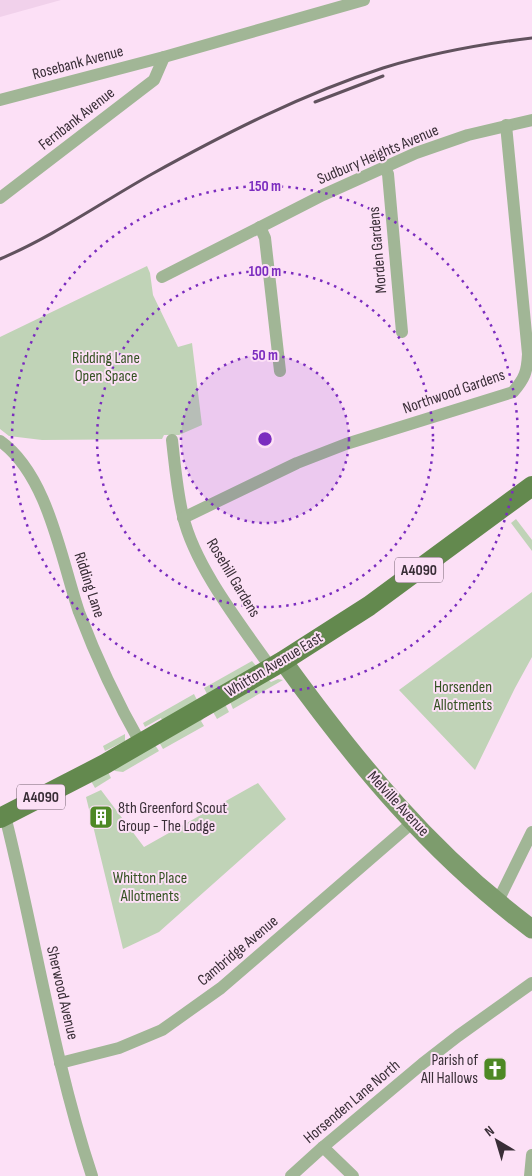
<svg xmlns="http://www.w3.org/2000/svg" width="532" height="1176" font-family="'Sofia Sans Condensed',sans-serif">
  <style>
    .built { fill: #f1d1eb }
    .green { fill: #c0d3b7 }
    .lines { fill: none; stroke-linecap: round; stroke-linejoin: round }
    .street { stroke: #a1b696; stroke-width: 12 }
    .secondary { stroke: #7d9c6d; stroke-width: 19 }
    .primary { stroke: #63894e; stroke-width: 20 }
    .rail { stroke: #61525e; stroke-width: 3 }
    .ring { fill: none; stroke: #7b2cbf; stroke-width: 2.5; stroke-dasharray: 2.5 5 }
    .labels { text-anchor: middle; dominant-baseline: central; stroke-width: 4; stroke-linejoin: round; paint-order: stroke }
    .shield { fill: #fce0f6; stroke: #746370; stroke-width: 1 }
    .shield-label { font-size: 15px; font-weight: bold; fill: #392e37 }
    .street-label { font-size: 16px; fill: #392e37; stroke: #fce0f6 }
    .park-label { font-size: 16px; fill: #355323; stroke: #fce0f6 }
    .poi-label { font-size: 16px; fill: #392e37; stroke: #fce0f6; text-anchor: start }
    .centre { fill: #7b2cbf; stroke: #fce0f6; stroke-width: 2.5 }
    .ring-label { font-size: 15px; text-anchor: middle; font-weight: bold; fill: #7b2cbf; stroke: #fce0f6; stroke-width: 4; stroke-linejoin: round; paint-order: stroke }
  </style>
  <rect width="100%" height="100%" fill="#fce0f6"/>
  <path class="built" d="M0,0H61L0,17Z"/>
  <g class="green">
    <path d="M147,266L150,273L153,295L178,347L192,343L202,425L179,435H164L162,439L42,440L9,436L0,429V337Z"/>
    <path d="M516,519L532,540V551L511,523Z"/>
    <path d="M532,592V657L515,688L475,770L399,690Z"/>
    <path d="M252,661L257,667L208,696L204,688Z"/>
    <path d="M267,679L271,682L278,679L283,680L233,709L230,702Z"/>
    <path d="M194,694L198,702L163,722L161,718L145,727L143,723Z"/>
    <path d="M225,704L229,712L217,719L213,712Z"/>
    <path d="M204,718L201,721L204,726L163,749L159,742Z"/>
    <path d="M125,734V741L105,751L103,746Z"/>
    <path d="M155,745L159,751L123,772L115,771L113,769Z"/>
    <path d="M108,772L111,778L95,788L91,781Z"/>
    <path d="M258,783L286,819L159,932L123,949L86,797L101,790L144,847Z"/>
  </g>
  <g class="lines">
    <g class="street">
      <path d="M0,100L164,57L364,0"/>
      <path d="M384,167L388,174L402,332"/>
      <path d="M0,198L154,80L164,57"/>
      <path d="M260,227L265,238L280,371"/>
      <path d="M162,277L323,195L416,153L468,135L532,120"/>
      <path d="M172,440C175,466 177,491 183,516C195,567 241,625 271,668"/>
      <path d="M0,441C48,475 61,559 79,612C96,657 117,702 141,744"/>
      <path d="M183,518L297,463L346,444L513,392C525,378 527,372 528,354L506,125"/>
      <path d="M3,817L7,824C36,941 54,1061 92,1176"/>
      <path d="M497,903L532,832"/>
      <path d="M60,1063L119,1048L162,1030L221,988L413,822"/>
      <path d="M323,1147L353,1176"/>
      <path d="M291,1176L323,1147L422,1064L458,1036L532,983"/>
      <path d="M530,1176L532,1155"/>
    </g>
    <path class="secondary" d="M283,661C356,762 431,854 532,929"/>
    <path class="primary" d="M0,818L105,764L283,661L369,606L532,486"/>
    <g class="rail">
      <path d="M315,102L383,76"/>
      <path d="M0,259C54,236 102,202 152,174C226,133 303,94 383,68C432,53 482,44 532,38"/>
    </g>
  </g>
  <circle cx="265" cy="439" r="84" fill="#7b2cbf" fill-opacity=".12"/>
  <g class="ring">
    <circle cx="265" cy="439" r="84"/>
    <circle cx="265" cy="439" r="168"/>
    <circle cx="265" cy="439" r="253"/>
  </g>
  <defs>
    <g id="building-square" transform="scale(1.25)"><rect x="-9" y="-9" width="18" height="18" rx="4" fill="#4e8825" stroke="#fce0f6"/><path d="M-4-6H4V6H1V3H-1V6H-4ZM-2.5-4.3h1.7v1.8h-1.7ZM.8-4.3h1.7v1.8H.8ZM-2.5-1h1.7V.8h-1.7ZM.8-1h1.7V.8H.8Z" fill="#fff"/></g>
    <g id="church-square" transform="scale(1.25)"><rect x="-9" y="-9" width="18" height="18" rx="4" fill="#4e8825" stroke="#fce0f6"/><path d="M-1.2-6h2.4v3.5h3.3v2.4h-3.3V6h-2.4V-.1h-3.3v-2.4h3.3Z" fill="#fff"/></g>
  </defs>
  <g fill-rule="evenodd">
    <use href="#building-square" x="101" y="817"/>
    <use href="#church-square" x="495" y="1069"/>
  </g>
  <g class="labels">
    <g class="shield">
      <rect x="395" y="557.5" width="48" height="25" rx="4"/>
      <rect x="17" y="784.5" width="48" height="25" rx="4"/>
    </g>
    <g class="shield-label">
      <text x="419" y="570">A4090</text>
      <text x="41" y="797">A4090</text>
    </g>
    <g class="street-label">
      <text transform="translate(78 63) rotate(-15)">Rosebank Avenue</text>
      <text transform="translate(77 119) rotate(-38)">Fernbank Avenue</text>
      <text transform="translate(378 155) rotate(-23)">Sudbury Heights Avenue</text>
      <text transform="translate(378 250) rotate(-95)">Morden Gardens</text>
      <text transform="translate(454 392) rotate(-19)">Northwood Gardens</text>
      <text transform="translate(233 578) rotate(59)">Rosehill Gardens</text>
      <text transform="translate(89 585) rotate(72)">Ridding Lane</text>
      <text transform="translate(274 665) rotate(-31)">Whitton Avenue East</text>
      <text transform="translate(398 804) rotate(47)">Melville Avenue</text>
      <text transform="translate(238 951) rotate(-40)">Cambridge Avenue</text>
      <text transform="translate(62 993) rotate(77)">Sherwood Avenue</text>
      <text transform="translate(352 1102) rotate(-40)">Horsenden Lane North</text>
    </g>
    <g class="park-label">
      <text x="106" y="358">Ridding Lane<tspan x="106" dy="18">Open Space</tspan></text>
      <text x="463" y="687">Horsenden<tspan x="463" dy="18">Allotments</tspan></text>
      <text x="150" y="878">Whitton Place<tspan x="150" dy="18">Allotments</tspan></text>
    </g>
    <g class="poi-label">
      <text x="118" y="808">8th Greenford Scout<tspan x="118" dy="18">Group - The Lodge</tspan></text>
      <text x="478" y="1060" text-anchor="end">Parish of<tspan x="478" dy="18">All Hallows</tspan></text>
    </g>
  </g>
  <circle cx="265" cy="439" r="8" class="centre"/>
  <g class="ring-label">
    <text x="265" y="191">150 m</text>
    <text x="265" y="276">100 m</text>
    <text x="265" y="360">50 m</text>
  </g>
  <g transform="translate(497 1141) rotate(322)" stroke="#fce0f6" stroke-width="4" paint-order="stroke">
  <path d="M0-4L9 19L0 12L-9 19Z" fill="#392e37"/>
  <text y="-8" font-size="14" font-weight="bold" text-anchor="middle" fill="#392e37">N</text>
  </g>
</svg>
